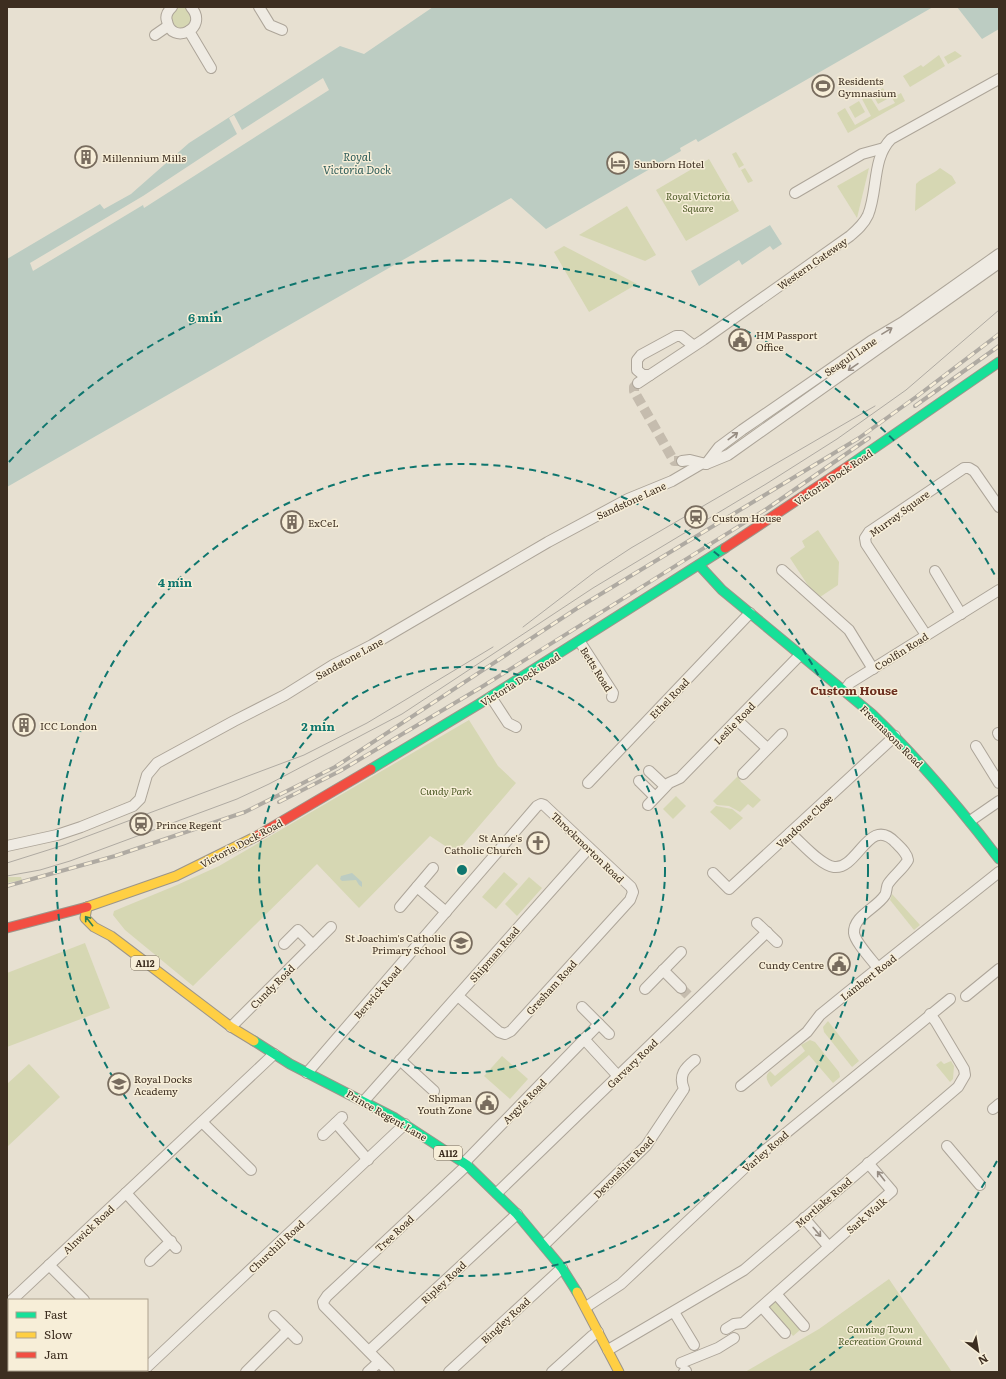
<svg xmlns="http://www.w3.org/2000/svg" width="1006" height="1379" font-family="Literata,serif">
  <style>
    .green { fill: #d6d7b3 }
    .water { fill: #bcccc2 }
    .pier { fill: #e7e0d1 }
    .lines { fill: none; stroke-linecap: round; stroke-linejoin: round }
    .street-tunnel { stroke: #c5bcae; stroke-width: 10; stroke-dasharray: 10 5; stroke-linecap: butt }
    .street-casing { stroke: #ada599; stroke-width: 12 }
    .fast-casing { stroke: #9c958a; stroke-width: 11 }
    .slow-casing { stroke: #9c958a; stroke-width: 11 }
    .jam-casing { stroke: #9c958a; stroke-width: 11 }
    .street { stroke: #efebe3; stroke-width: 10 }
    .fast { stroke: #16e098; stroke-width: 9 }
    .slow { stroke: #ffcf43; stroke-width: 9 }
    .jam { stroke: #f24e42; stroke-width: 9 }
    .tram { stroke: #afaaa2; stroke-width: 1 }
    .rail-casing { stroke: #afaaa2; stroke-width: 4 }
    .rail { stroke: #f7eed8; stroke-width: 2.5; stroke-dasharray: 8; stroke-linecap: butt }
    .oneway { stroke: #968c82 }
    .oneway2 { stroke: #2b7e56 }
    .ring { fill: none; stroke: #0f766e; stroke-width: 2; stroke-dasharray: 7 5 }
    .labels { text-anchor: middle; dominant-baseline: central; stroke-width: 3; stroke-linejoin: round; paint-order: stroke }
    .shield { fill: #f7eed8; stroke: #756857; stroke-width: 1 }
    .shield-label { font-size: 9px; font-weight: bold; fill: #3d2e20 }
    .poi-label { font-size: 10px; fill: #3d2e20; stroke: #f7eed8; text-anchor: start }
    .park-label { font-size: 10px; font-style: italic; fill: #4d5a26; stroke: #f7eed8 }
    .street-label { font-size: 10px; fill: #3d2e20; stroke: #f7eed8 }
    .water-label { font-size: 11px; font-style: italic; fill: #2f5d5a; stroke: #f7eed8 }
    .quarter-label { font-size: 12px; font-weight: bold; fill: #6b2e1e; stroke: #f7eed8 }
    .centre { fill: #0f766e; stroke: #f7eed8; stroke-width: 2 }
    .ring-label { font-size: 12px; text-anchor: middle; font-weight: bold; fill: #0f766e; stroke: #f7eed8; stroke-width: 3; stroke-linejoin: round; paint-order: stroke }
  </style>
  <rect width="100%" height="100%" fill="#e7e0d1"/>
  <g class="green">
    <circle cx="181" cy="18" r="11"/>
    <path d="M955,51L962,56L948,64L944,57Z"/>
    <path d="M939,55L945,66L910,87L903,76L921,65L923,67Z"/>
    <path d="M883,88L889,98L878,104L873,95Z"/>
    <path d="M901,93L905,101L848,133L837,113L845,108L855,125L871,116L862,99L869,95L879,111L895,103L892,98Z"/>
    <path d="M859,101L865,112L855,118L849,107Z"/>
    <path d="M736,152L744,165L739,168L732,154Z"/>
    <path d="M709,159L739,211L686,241L656,190Z"/>
    <path d="M745,168L753,181L748,183L741,170Z"/>
    <path d="M869,168L857,218L837,186Z"/>
    <path d="M940,168L952,176L956,183L915,211L916,184C923,177 932,175 940,168Z"/>
    <path d="M627,206L656,255L645,261L579,235Z"/>
    <path d="M564,246L637,284L589,312L554,252Z"/>
    <path d="M818,530L839,562L838,585L817,599L790,558L805,547L802,541Z"/>
    <path d="M469,720L498,766L516,783L456,853L430,836L359,908L317,864L193,986L125,930L113,915L114,911L177,885L219,866Z"/>
    <path d="M738,776L741,782L761,800L753,808L748,804L740,812L729,806L717,805L713,801Z"/>
    <path d="M676,796L686,806L673,819L663,809Z"/>
    <path d="M716,806L732,809L743,818L730,830L710,812Z"/>
    <path d="M504,872L518,884L496,909L482,897Z"/>
    <path d="M7,877H21L22,880L7,883Z"/>
    <path d="M529,877L542,888L517,916L505,904Z"/>
    <path d="M892,894L920,925L914,930L890,900Z"/>
    <path d="M85,943L110,1008L7,1047V973Z"/>
    <path d="M828,1021L859,1061L852,1067L824,1032L823,1027Z"/>
    <path d="M810,1040L815,1042L839,1072L840,1077L833,1083L809,1055L771,1087C767,1081 764,1076 770,1071L775,1076L805,1051L801,1045Z"/>
    <path d="M502,1056L528,1079L510,1099L484,1076Z"/>
    <path d="M941,1061L944,1064L951,1061L954,1066L953,1079L950,1082L936,1065Z"/>
    <path d="M29,1064L60,1097L7,1147V1084Z"/>
    <path d="M889,1279L952,1372H745L819,1329Z"/>
    <path d="M776,1301L800,1330L793,1336L769,1307Z"/>
  </g>
  <g class="water">
    <path d="M433,7H933L698,142L696,139L680,148L681,151L546,229L511,198L7,487V259L100,204L104,209L131,194L189,143L340,46L364,54Z"/>
    <path d="M957,7H999V29L982,39Z"/>
    <path d="M770,225L782,244L773,250L770,246L742,265L739,260L699,286L691,271Z"/>
    <path d="M352,873L362,882V887L359,885L356,880L342,881L340,879L341,876Z"/>
  </g>
  <path class="pier" d="M323,78L329,90L144,208L143,205L33,271L30,263L143,196L237,134L229,118L234,115L242,130Z"/>
  <g class="lines">
    <g class="street-tunnel">
      <path d="M638,383L634,387V391L674,461H682"/>
      <path d="M681,988L688,995"/>
    </g>
    <g class="street-casing">
      <g id="street">
        <path d="M172,7C168,11 165,16 167,21C171,46 210,29 191,7"/>
        <path d="M259,7L270,25L282,30"/>
        <path d="M189,31L211,68"/>
        <path d="M155,35L168,26"/>
        <path d="M795,193L862,154L884,148"/>
        <path d="M694,346L681,336H676L641,355L637,360V370L643,375H650L703,340L850,236C857,230 864,224 868,215C878,191 872,158 891,139L999,79"/>
        <path d="M638,383L650,375"/>
        <path d="M682,461L690,460L706,464L728,455L999,263"/>
        <path d="M706,464L719,447L742,430L871,341L903,322L999,254"/>
        <path d="M782,570L849,630L873,669"/>
        <path d="M935,571L961,614"/>
        <path d="M926,635L866,544L865,538L869,532L964,468H969L974,471L999,507"/>
        <path d="M580,642L613,693L612,697"/>
        <path d="M844,691L850,683L999,590"/>
        <path d="M491,697L508,723L516,727"/>
        <path d="M737,720L767,748"/>
        <path d="M998,733L999,735"/>
        <path d="M976,746L999,783"/>
        <path d="M649,771L665,786"/>
        <path d="M743,774L782,734"/>
        <path d="M639,781L655,797"/>
        <path d="M588,783L750,613"/>
        <path d="M648,805L669,783L680,778L800,655"/>
        <path d="M970,821L999,801"/>
        <path d="M790,833C801,842 820,865 834,867C858,870 869,814 896,843C901,848 907,853 908,860C903,869 894,875 888,884C886,887 887,892 885,895C877,908 853,916 854,933C855,942 872,960 878,968"/>
        <path d="M7,846L57,835L81,827L133,806L140,799L147,775L157,763L234,721L285,695L333,665L372,645L548,542L628,499L672,481L701,464"/>
        <path d="M713,873L729,889L895,736"/>
        <path d="M417,887L446,912"/>
        <path d="M400,907L433,868"/>
        <path d="M757,923L777,942"/>
        <path d="M284,944L298,930L313,945"/>
        <path d="M663,970L681,988"/>
        <path d="M645,989L681,952"/>
        <path d="M966,996L999,969"/>
        <path d="M582,1007L609,1034"/>
        <path d="M231,1027L331,927"/>
        <path d="M584,1039L618,1076"/>
        <path d="M400,1060L434,1091"/>
        <path d="M307,1073L537,806L541,804L544,805L631,887L633,892L630,900L511,1031L505,1034L499,1032L458,996"/>
        <path d="M741,1086L807,1032L820,1015L847,993L999,872"/>
        <path d="M364,1101L589,848"/>
        <path d="M993,1109L999,1104"/>
        <path d="M202,1122L251,1170"/>
        <path d="M336,1123L368,1160"/>
        <path d="M323,1135L342,1117"/>
        <path d="M947,1146L980,1185"/>
        <path d="M464,1163L599,1024"/>
        <path d="M126,1193L176,1248"/>
        <path d="M497,1193L767,932"/>
        <path d="M804,1218L829,1247"/>
        <path d="M544,1245L646,1146L684,1089C678,1075 685,1068 695,1060"/>
        <path d="M150,1261L171,1241"/>
        <path d="M49,1265L84,1300"/>
        <path d="M777,1295L804,1326"/>
        <path d="M12,1300L274,1054"/>
        <path d="M586,1307L621,1284L753,1160L950,999"/>
        <path d="M762,1307L785,1333"/>
        <path d="M674,1312L694,1345"/>
        <path d="M274,1316L297,1339"/>
        <path d="M7,1319L9,1321"/>
        <path d="M726,1329L734,1324L743,1323L892,1191L868,1163"/>
        <path d="M608,1350L744,1270L958,1087L965,1075L964,1069L936,1022L930,1014"/>
        <path d="M369,1351L517,1214"/>
        <path d="M681,1363L718,1348L734,1338"/>
        <path d="M147,1367L405,1124"/>
        <path d="M72,1370L75,1372"/>
        <path d="M43,1372L45,1370"/>
        <path d="M246,1372L288,1330"/>
        <path d="M368,1372L379,1362"/>
        <path d="M389,1372L324,1306L323,1302L327,1296L467,1165"/>
        <path d="M449,1372L562,1268"/>
        <path d="M552,1372L592,1336L598,1332"/>
        <path d="M684,1372L686,1371"/>
      </g>
    </g>
    <g class="fast-casing">
      <g id="fast">
        <path d="M850,465L999,362"/>
        <path d="M699,565L722,590L872,714C918,758 960,808 999,859"/>
        <path d="M371,769L479,704L725,548"/>
        <path d="M254,1041L290,1064L395,1118L467,1165L517,1214L562,1268L577,1292"/>
      </g>
    </g>
    <g class="slow-casing">
      <g id="slow">
        <path d="M87,907L176,876L257,836"/>
        <path d="M87,907L85,918L94,927L111,936L231,1027L254,1041"/>
        <path d="M577,1292L619,1372"/>
      </g>
    </g>
    <g class="jam-casing">
      <g id="jam">
        <path d="M725,548L850,465"/>
        <path d="M257,836L371,769"/>
        <path d="M7,928L87,907"/>
      </g>
    </g>
    <use href="#street" class="street"/>
    <use href="#fast" class="fast"/>
    <use href="#slow" class="slow"/>
    <use href="#jam" class="jam"/>
    <g class="tram">
      <path d="M523,627L596,571L631,548L875,406"/>
      <path d="M7,863L64,845L304,755L367,723L493,647"/>
      <path d="M7,876L40,870L70,861L237,799L269,784L402,714L593,588L766,484L837,439L906,390L999,310"/>
    </g>
    <g class="rail-casing">
      <g id="rail">
        <path d="M915,406L999,346"/>
        <path d="M279,802L340,771L480,688L768,508L869,438"/>
        <path d="M7,886L115,856L245,812L335,767L576,609L859,438L916,397L999,334"/>
      </g>
    </g>
    <use href="#rail" class="rail"/>
  </g>
  <defs><path id="oneway-shaft" d="M-6 0H5M1.5-3L5.5 0L1.5 3" fill="none" stroke-width="1.6" stroke-linecap="round" stroke-linejoin="round"/></defs>
  <g class="oneway">
    <use href="#oneway-shaft" transform="translate(887 331) rotate(-31)"/>
    <use href="#oneway-shaft" transform="translate(853 367) rotate(145)"/>
    <use href="#oneway-shaft" transform="translate(733 436) rotate(-37)"/>
    <use href="#oneway-shaft" transform="translate(881 1176) rotate(-128)"/>
    <use href="#oneway-shaft" transform="translate(817 1232) rotate(50)"/>
  </g>
  <use class="oneway2" href="#oneway-shaft" transform="translate(89 921) rotate(-128)"/>
  <g class="ring">
    <circle cx="462" cy="870" r="203"/>
    <circle cx="462" cy="870" r="406"/>
    <path d="M997 1161A609 609 0 0 1 807 1372M9 462A609 609 0 0 1 997 579"/>
  </g>
  <defs>
    <g id="stadium-ring" transform="scale(1.15)"><circle r="9.5" fill="#f7eed8" stroke="#786c5e" stroke-width="1.5"/><path d="M0-5a6.5 5 0 1 0 0 10a6.5 5 0 1 0 0-10ZM-3.5-1.8h7v3.6h-7Z" fill="#786c5e"/></g>
    <g id="building-ring" transform="scale(1.15)"><circle r="9.5" fill="#f7eed8" stroke="#786c5e" stroke-width="1.5"/><path d="M-4-6H4V6H1V3H-1V6H-4ZM-2.5-4.3h1.7v1.8h-1.7ZM.8-4.3h1.7v1.8H.8ZM-2.5-1h1.7V.8h-1.7ZM.8-1h1.7V.8H.8Z" fill="#786c5e"/></g>
    <g id="hotel-ring" transform="scale(1.15)"><circle r="9.5" fill="#f7eed8" stroke="#786c5e" stroke-width="1.5"/><path d="M-6-4.5h1.5V1H6V5H4.5V3h-9V5H-6ZM-4 0a1.8 1.8 0 1 1 3.6 0ZM.5 0V-2.5h3Q6-2.5 6 0Z" fill="#786c5e"/></g>
    <g id="civic-ring" transform="scale(1.15)"><circle r="9.5" fill="#f7eed8" stroke="#786c5e" stroke-width="1.5"/><path d="M-.6-6.5H3V-4.5H.6V-3L4-1V1h2V6H-6V1h2V-1L-.6-3ZM-1.2 2.5V6h2.4V2.5Z" fill="#786c5e"/></g>
    <g id="station-ring" transform="scale(1.15)"><circle r="9.5" fill="#f7eed8" stroke="#786c5e" stroke-width="1.5"/><path d="M-3-6H3Q5-6 5-4V2Q5 4 3 4L4.5 6H3L1.5 4h-3L-3 6H-4.5L-3 4Q-5 4-5 2V-4Q-5-6-3-6ZM-3.5-4v3h7v-3ZM-3.5 1v1.5H-2V1ZM2 1v1.5H3.5V1Z" fill="#786c5e"/></g>
    <g id="church-ring" transform="scale(1.15)"><circle r="9.5" fill="#f7eed8" stroke="#786c5e" stroke-width="1.5"/><path d="M-1.2-6h2.4v3.5h3.3v2.4h-3.3V6h-2.4V-.1h-3.3v-2.4h3.3Z" fill="#786c5e"/></g>
    <g id="school-ring" transform="scale(1.15)"><circle r="9.5" fill="#f7eed8" stroke="#786c5e" stroke-width="1.5"/><path d="M0-5L7-2L0 1L-7-2ZM-4 1L0 2.5L4 1V4Q0 6-4 4Z" fill="#786c5e"/></g>
  </defs>
  <g fill-rule="evenodd">
    <use href="#stadium-ring" x="823" y="86"/>
    <use href="#building-ring" x="86" y="157"/>
    <use href="#hotel-ring" x="618" y="163"/>
    <use href="#civic-ring" x="740" y="340"/>
    <use href="#station-ring" x="696" y="517"/>
    <use href="#building-ring" x="292" y="522"/>
    <use href="#building-ring" x="24" y="725"/>
    <use href="#station-ring" x="141" y="824"/>
    <use href="#church-ring" x="538" y="843"/>
    <use href="#school-ring" x="461" y="943"/>
    <use href="#civic-ring" x="839" y="964"/>
    <use href="#school-ring" x="119" y="1084"/>
    <use href="#civic-ring" x="487" y="1103"/>
  </g>
  <g class="labels">
    <g class="shield">
      <rect x="131" y="956" width="28" height="14" rx="3"/>
      <rect x="434" y="1146" width="28" height="14" rx="3"/>
    </g>
    <g class="shield-label">
      <text x="145" y="963">A112</text>
      <text x="448" y="1153">A112</text>
    </g>
    <g class="poi-label">
      <text x="838" y="80">Residents<tspan x="838" dy="12">Gymnasium</tspan></text>
      <text x="102" y="157">Millennium Mills</text>
      <text x="634" y="163">Sunborn Hotel</text>
      <text x="756" y="334">HM Passport<tspan x="756" dy="12">Office</tspan></text>
      <text x="712" y="517">Custom House</text>
      <text x="308" y="522">ExCeL</text>
      <text x="40" y="725">ICC London</text>
      <text x="156" y="824">Prince Regent</text>
      <text x="522" y="837" text-anchor="end">St Anne's<tspan x="522" dy="12">Catholic Church</tspan></text>
      <text x="446" y="937" text-anchor="end">St Joachim's Catholic<tspan x="446" dy="12">Primary School</tspan></text>
      <text x="824" y="964" text-anchor="end">Cundy Centre</text>
      <text x="134" y="1078">Royal Docks<tspan x="134" dy="12">Academy</tspan></text>
      <text x="472" y="1097" text-anchor="end">Shipman<tspan x="472" dy="12">Youth Zone</tspan></text>
    </g>
    <g class="park-label">
      <text x="698" y="195">Royal Victoria<tspan x="698" dy="12">Square</tspan></text>
      <text x="446" y="790">Cundy Park</text>
      <text x="880" y="1328">Canning Town<tspan x="880" dy="12">Recreation Ground</tspan></text>
    </g>
    <g class="street-label">
      <text transform="translate(812 263) rotate(-35)">Western Gateway</text>
      <text transform="translate(850 356) rotate(-34)">Seagull Lane</text>
      <text transform="translate(833 477) rotate(-34)">Victoria Dock Road</text>
      <text transform="translate(631 500) rotate(-25)">Sandstone Lane</text>
      <text transform="translate(899 513) rotate(-36)">Murray Square</text>
      <text transform="translate(901 651) rotate(-32)">Coolfin Road</text>
      <text transform="translate(349 658) rotate(-29)">Sandstone Lane</text>
      <text transform="translate(597 669) rotate(58)">Betts Road</text>
      <text transform="translate(520 679) rotate(-32)">Victoria Dock Road</text>
      <text transform="translate(669 698) rotate(-46)">Ethel Road</text>
      <text transform="translate(734 723) rotate(-46)">Leslie Road</text>
      <text transform="translate(892 736) rotate(45)">Freemasons Road</text>
      <text transform="translate(804 821) rotate(-43)">Vandome Close</text>
      <text transform="translate(241 843) rotate(-28)">Victoria Dock Road</text>
      <text transform="translate(588 847) rotate(44)">Throckmorton Road</text>
      <text transform="translate(494 954) rotate(-49)">Shipman Road</text>
      <text transform="translate(868 977) rotate(-38)">Lambert Road</text>
      <text transform="translate(272 986) rotate(-45)">Cundy Road</text>
      <text transform="translate(551 987) rotate(-48)">Gresham Road</text>
      <text transform="translate(377 992) rotate(-49)">Berwick Road</text>
      <text transform="translate(632 1063) rotate(-44)">Garvary Road</text>
      <text transform="translate(524 1101) rotate(-46)">Argyle Road</text>
      <text transform="translate(387 1115) rotate(30)">Prince Regent Lane</text>
      <text transform="translate(765 1151) rotate(-41)">Varley Road</text>
      <text transform="translate(623 1167) rotate(-46)">Devonshire Road</text>
      <text transform="translate(823 1202) rotate(-41)">Mortlake Road</text>
      <text transform="translate(866 1215) rotate(-41)">Sark Walk</text>
      <text transform="translate(88 1229) rotate(-43)">Alnwick Road</text>
      <text transform="translate(394 1233) rotate(-43)">Tree Road</text>
      <text transform="translate(276 1246) rotate(-43)">Churchill Road</text>
      <text transform="translate(443 1282) rotate(-43)">Ripley Road</text>
      <text transform="translate(505 1320) rotate(-43)">Bingley Road</text>
    </g>
    <g class="water-label">
      <text x="357" y="156">Royal<tspan x="357" dy="13">Victoria Dock</tspan></text>
    </g>
    <g class="quarter-label">
      <text x="854" y="690">Custom House</text>
    </g>
  </g>
  <circle cx="462" cy="870" r="6" class="centre"/>
  <g class="ring-label">
    <text x="205" y="322">6 min</text>
    <text x="175" y="587">4 min</text>
    <text x="318" y="731">2 min</text>
  </g>
  <rect width="1006" height="1379" fill="none" stroke="#3d2e20" stroke-width="16"/>
  <rect x="8" y="1299" width="140" height="72" fill="#f7eed8" stroke="#ada18e"/>
  <rect x="16" y="1312" width="20" height="6" fill="#16e098" stroke="#ada18e"/>
  <text x="44" y="1319" font-size="12" fill="#3d2e20">Fast</text>
  <rect x="16" y="1332" width="20" height="6" fill="#ffcf43" stroke="#ada18e"/>
  <text x="44" y="1339" font-size="12" fill="#3d2e20">Slow</text>
  <rect x="16" y="1352" width="20" height="6" fill="#f24e42" stroke="#ada18e"/>
  <text x="44" y="1359" font-size="12" fill="#3d2e20">Jam</text>
  <g transform="translate(978 1351) rotate(149)" stroke="#f7eed8" stroke-width="3" paint-order="stroke">
  <path d="M0-3L7 15L0 10L-7 15Z" fill="#3d2e20"/>
  <text y="-6" font-size="11" font-weight="bold" text-anchor="middle" fill="#3d2e20">N</text>
  </g>
</svg>
